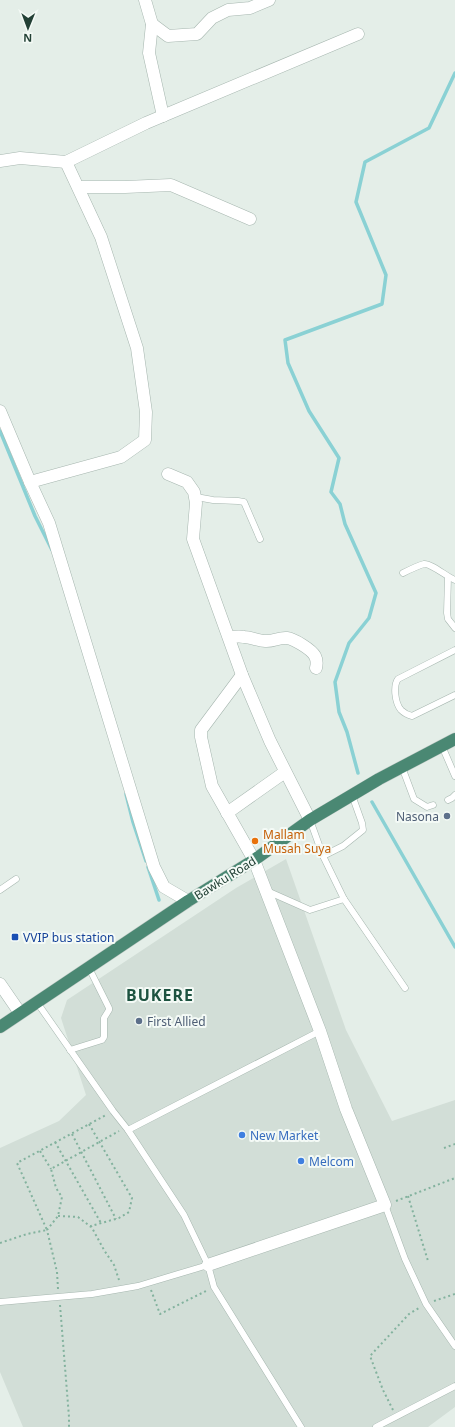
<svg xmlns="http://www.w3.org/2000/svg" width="455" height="1427" font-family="'Noto Sans',sans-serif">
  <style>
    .built { fill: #d2ded7 }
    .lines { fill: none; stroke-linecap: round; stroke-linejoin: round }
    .stream { stroke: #8ad1d4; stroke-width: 3.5 }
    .service-casing { stroke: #a6b6af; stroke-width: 7 }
    .minor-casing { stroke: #a6b6af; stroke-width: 13 }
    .trunk-casing { stroke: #c1cac6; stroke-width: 13 }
    .path { stroke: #83b29e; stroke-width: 2; stroke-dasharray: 2 3; stroke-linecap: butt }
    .service { stroke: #fff; stroke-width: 6 }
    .minor { stroke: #fff; stroke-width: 12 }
    .trunk { stroke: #4a8873; stroke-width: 12 }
    .service-dot { fill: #5c6f8a; stroke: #f4faf6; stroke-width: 1.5 }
    .food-dot { fill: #e8710a; stroke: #f4faf6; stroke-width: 1.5 }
    .transit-dot { fill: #1a4fb4; stroke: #f4faf6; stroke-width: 1.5 }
    .shop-dot { fill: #3f7fe0; stroke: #f4faf6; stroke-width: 1.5 }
    .labels { text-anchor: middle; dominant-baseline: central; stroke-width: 4; stroke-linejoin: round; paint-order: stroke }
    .service-label { font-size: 12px; fill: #4e5e75; stroke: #f4faf6; text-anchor: end }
    .food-label { font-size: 12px; fill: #c56008; stroke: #f4faf6; text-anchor: start }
    .street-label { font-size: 12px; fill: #224035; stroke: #f4faf6 }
    .transit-label { font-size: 12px; fill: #164399; stroke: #f4faf6; text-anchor: start }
    .shop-label { font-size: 12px; fill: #366cbe; stroke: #f4faf6; text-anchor: start }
    .district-label { font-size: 16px; font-weight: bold; letter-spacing: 1px; fill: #1d5340; stroke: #f4faf6 }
  </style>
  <rect width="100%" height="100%" fill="#e4eee8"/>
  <path class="built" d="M286,859L346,1030L392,1121L455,1100V1407L428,1427H23L0,1372V1148L59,1121L86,1095L61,1018L67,1000L236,888Z"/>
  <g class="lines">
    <g class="stream">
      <path d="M0,431L35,516L52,550"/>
      <path d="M358,773L347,732L339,712L335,682L349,643L369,618L376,593L345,524L340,504L331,492L339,458L309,411L288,363L285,340L382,304L386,275L356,202L365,162L429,128L455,73"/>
      <path d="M126,794L133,822L146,861"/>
      <path d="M372,802L455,947"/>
      <path d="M148,867L159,900"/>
    </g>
    <g class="service-casing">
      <g id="service">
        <path d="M196,497L213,500L238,501L244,502L260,539"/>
        <path d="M403,573C409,570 417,566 424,564C431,563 447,577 455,580"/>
        <path d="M448,577L447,613L448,619L455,628"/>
        <path d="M455,650L398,679C393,686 395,703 401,710C404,713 408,715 412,716L455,695"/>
        <path d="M442,746L455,776"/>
        <path d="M402,767L414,799L427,807L433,805"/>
        <path d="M448,800L452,798L455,795"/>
        <path d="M310,820L323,856L344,899L405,988"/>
        <path d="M323,856L343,846L363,830L362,823L352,795"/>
        <path d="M0,890L16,879"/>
        <path d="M267,891L310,910L344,899"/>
        <path d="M36,1001L113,1111L128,1130L184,1215L208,1265L214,1287L301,1427"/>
        <path d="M70,1050L102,1040L104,1037V1018L109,1010V1008L89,968"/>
        <path d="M128,1130L320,1031"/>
        <path d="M385,1205L405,1259L426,1304L455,1346"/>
        <path d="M0,1302L92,1294L138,1286L208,1265"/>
        <path d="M376,1427L455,1386"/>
      </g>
    </g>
    <g class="minor-casing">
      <g id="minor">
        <path d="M145,0L152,24L149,53L163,116"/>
        <path d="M152,24L168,36L197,34L212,18L228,10L250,8L269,0"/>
        <path d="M0,161L20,158L66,162L146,123L358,34"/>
        <path d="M79,187H125L171,185L250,219"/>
        <path d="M0,411L30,482L49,523L154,867L164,887L188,901"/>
        <path d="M168,474L187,482L194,492L196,503L193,539L242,675L270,741L310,820"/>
        <path d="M30,482L121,457L145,440L146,412L137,348L101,237L66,162"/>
        <path d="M229,637C234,637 239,636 244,637C251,637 258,641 265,641C273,642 279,637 287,638C294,639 311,649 315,656C317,660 317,664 316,668"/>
        <path d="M227,813L285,772"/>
        <path d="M0,984L20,1013"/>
        <path d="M208,1265L385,1205L346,1109L320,1031L254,860L212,786L201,737V730L242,675"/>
      </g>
    </g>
    <g class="trunk-casing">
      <path id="trunk" d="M0,1027L188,901L254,860L310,820L379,779L455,739"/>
    </g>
    <g class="path">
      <path d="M89,1124L132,1198L129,1212L119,1218L91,1226L104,1250L114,1265L119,1280"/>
      <path d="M72,1134L116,1219"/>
      <path d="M55,1142L101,1223"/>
      <path d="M444,1148L455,1144"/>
      <path d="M40,1151L51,1169"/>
      <path d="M408,1196L428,1261"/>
      <path d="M396,1201L455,1178"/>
      <path d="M58,1216L78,1217L91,1227"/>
      <path d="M0,1243L27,1234L47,1230L17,1163L106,1115"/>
      <path d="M58,1289L57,1272L47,1230L58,1216L62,1197L56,1188L51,1169L119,1131"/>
      <path d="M151,1290L160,1314L206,1291"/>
      <path d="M434,1301L455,1294"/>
      <path d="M60,1305L69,1417V1427"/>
      <path d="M393,1410L383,1390L370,1356L409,1314L419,1308"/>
    </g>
    <use href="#service" class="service"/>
    <use href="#minor" class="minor"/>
    <use href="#trunk" class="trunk"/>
  </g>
  <g class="service-dot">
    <circle cx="447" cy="816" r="4"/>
    <circle cx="139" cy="1021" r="4"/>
  </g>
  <circle class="food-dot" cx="255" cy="841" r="4"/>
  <rect class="transit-dot" x="11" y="933" width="8" height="8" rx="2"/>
  <g class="shop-dot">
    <circle cx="242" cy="1135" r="4"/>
    <circle cx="301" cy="1161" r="4"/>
  </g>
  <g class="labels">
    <g class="service-label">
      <text x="439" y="816">Nasona</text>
      <text x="147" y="1021" text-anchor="start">First Allied</text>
    </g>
    <g class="food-label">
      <text x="263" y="834">Mallam<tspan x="263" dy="14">Musah Suya</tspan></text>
    </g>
    <g class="street-label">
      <text transform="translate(225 878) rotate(-32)">Bawku Road</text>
    </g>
    <g class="transit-label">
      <text x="23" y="937">VVIP bus station</text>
    </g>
    <g class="shop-label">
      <text x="250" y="1135">New Market</text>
      <text x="309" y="1161">Melcom</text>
    </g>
    <g class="district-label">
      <text x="160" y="995">BUKERE</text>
    </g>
  </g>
  <g transform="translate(28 28) rotate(181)" stroke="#f4faf6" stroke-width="3" paint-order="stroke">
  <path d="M0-3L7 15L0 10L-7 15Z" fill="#224035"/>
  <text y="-6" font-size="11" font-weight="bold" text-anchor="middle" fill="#224035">N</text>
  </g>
</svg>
